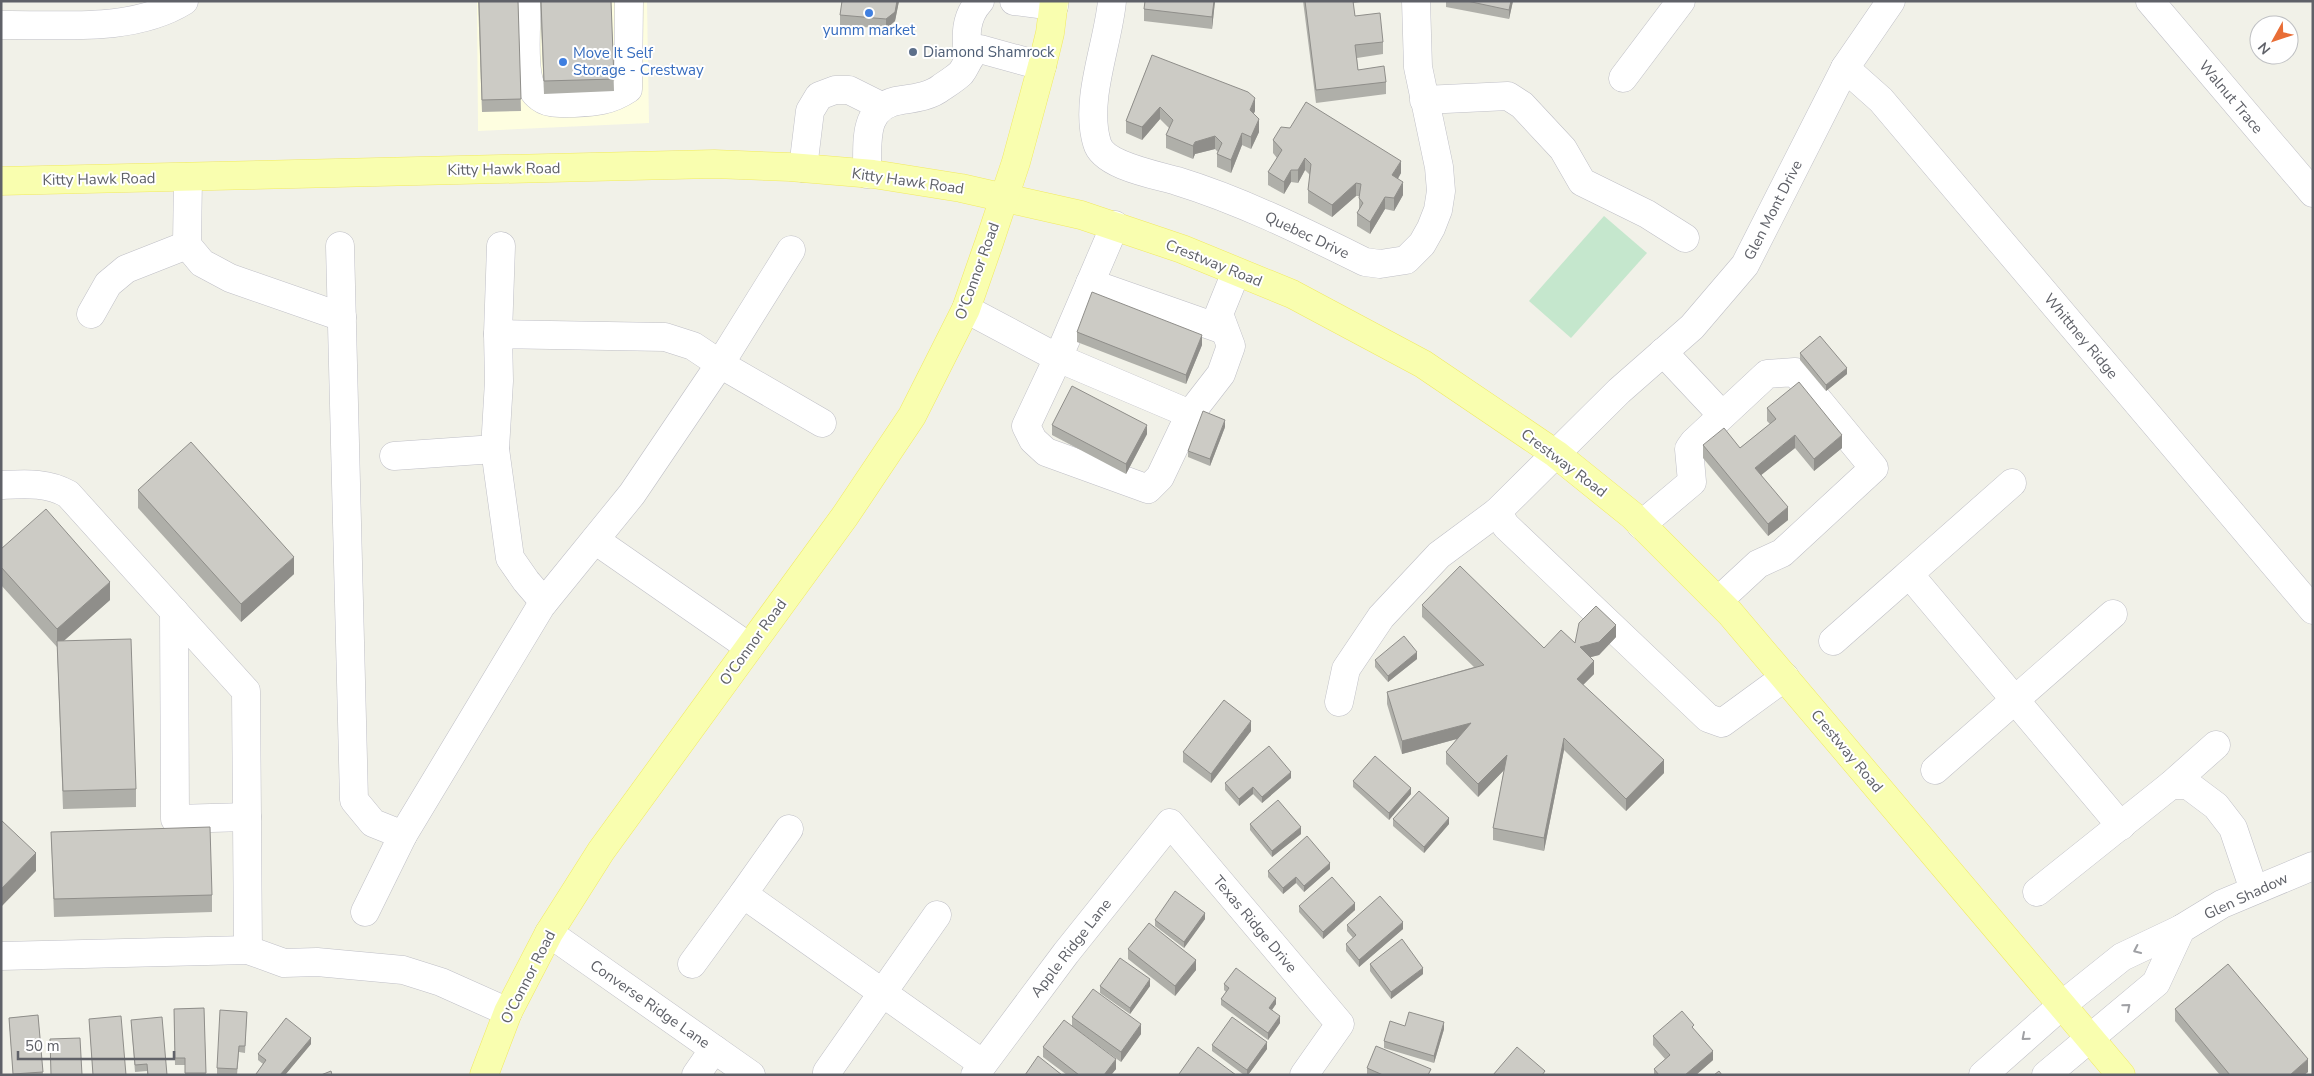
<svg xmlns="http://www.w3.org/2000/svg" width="2314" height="1076" font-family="'Nunito Sans',sans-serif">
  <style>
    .commercial { fill: #fefee0 }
    .green { fill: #c5e7cd }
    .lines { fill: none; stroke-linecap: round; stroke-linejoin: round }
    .minor-casing { stroke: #bfbfc6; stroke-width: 29 }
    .major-casing { stroke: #f1ea61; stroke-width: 29 }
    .minor { stroke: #fff; stroke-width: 28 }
    .major { stroke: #f9feaf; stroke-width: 28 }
    .wall { fill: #afafa9 }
    .shaded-wall { fill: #8f8e8a }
    .building { fill: #cccbc5; stroke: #8f8e8a }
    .oneway { stroke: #9fa0a4 }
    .shop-dot { fill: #3f7fe0; stroke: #fff; stroke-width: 2 }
    .service-dot { fill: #5c6f8a; stroke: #fff; stroke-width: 2 }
    .labels { text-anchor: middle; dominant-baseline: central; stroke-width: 4; stroke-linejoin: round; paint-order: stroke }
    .shop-label { font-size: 15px; fill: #366cbe; stroke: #fff }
    .service-label { font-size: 15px; fill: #4e5e75; stroke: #fff; text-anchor: start }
    .street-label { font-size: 15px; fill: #5f6168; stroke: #fff }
  </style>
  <rect width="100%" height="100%" fill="#f1f1e8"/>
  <path class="commercial" d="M477,1H647L649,123L478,131Z"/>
  <path class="green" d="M1604,216L1647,253L1571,338L1529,301Z"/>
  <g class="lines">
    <g class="minor-casing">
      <g id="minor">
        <path d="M527,1C527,23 520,81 537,95C547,105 561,103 574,103C595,102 610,101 628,89L629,1"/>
        <path d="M1014,1L1054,6"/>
        <path d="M1112,1C1108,45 1084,100 1097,143C1103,166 1157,175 1177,181C1242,201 1304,232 1365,262L1380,264L1406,260L1422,244L1431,228L1438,210L1441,191L1439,167L1418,67L1416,1"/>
        <path d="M2150,1L2313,193"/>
        <path d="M1,25C60,24 132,33 184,1"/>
        <path d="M968,59C966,37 964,18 980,1"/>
        <path d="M1845,68L1881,100L2313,610"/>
        <path d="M1623,78L1681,1"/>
        <path d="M1424,100L1508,96L1522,105L1563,149L1582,182L1647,214L1685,238"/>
        <path d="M803,168L810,111L819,96L835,90H849L881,106"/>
        <path d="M867,174C868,143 861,105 902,100C916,98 931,96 942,87C948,83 956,78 961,73C968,64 968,55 980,49L1042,66"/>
        <path d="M188,177L187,245L202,263L230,278L342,317"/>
        <path d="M1115,225L1058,358L1026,426L1033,440L1046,452L1148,489L1160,477L1190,414"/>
        <path d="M340,246L354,800L373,823L403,835L541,606L632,494L720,364L693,346L665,337L498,334L499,381L495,449L394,456"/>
        <path d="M791,250L720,364L822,423"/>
        <path d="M1090,283L1224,330"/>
        <path d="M966,309L1058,358L1190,414L1221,374L1231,346L1219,314L1236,272"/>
        <path d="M91,314L108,284L126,269L187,245"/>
        <path d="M498,334L501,246"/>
        <path d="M1663,352L1722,415"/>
        <path d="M495,449L510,558L526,581L544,602"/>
        <path d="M1,485C25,484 47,482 68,494L246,691L248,950"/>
        <path d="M1641,525L1692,482L1689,449L1694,442L1767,374L1795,372L1874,468L1782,553L1758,564L1718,601"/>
        <path d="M595,540L749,647"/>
        <path d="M1909,574L2012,483"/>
        <path d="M174,611L175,819L247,817"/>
        <path d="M1833,641L1909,574L2121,826"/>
        <path d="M1785,677L1722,723L1708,718L1506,526L1497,512L1619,391L1692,327L1745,265L1845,68L1891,1"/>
        <path d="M1339,702L1346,669L1381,617L1439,555L1497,512"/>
        <path d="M1935,770L2113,614"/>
        <path d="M2171,785L2216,745"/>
        <path d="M2037,892L2171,785H2188L2216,806L2233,828L2254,890"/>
        <path d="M743,894L789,829"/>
        <path d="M365,912L403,835"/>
        <path d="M549,933L751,1075"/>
        <path d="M1,956L248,950L284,963L317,962L403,970L441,982L508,1012"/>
        <path d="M692,964L743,894L983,1064"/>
        <path d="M827,1072L937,915"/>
        <path d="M696,1075L714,1049"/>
        <path d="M975,1075L1066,953L1170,823L1340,1024L1304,1075"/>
        <path d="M1983,1075L2062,1005L2122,957L2181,929L2222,904L2313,866"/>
        <path d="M2046,1075L2156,983L2181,929"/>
      </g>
    </g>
    <g class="major-casing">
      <g id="major">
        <path d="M1,181L714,164L790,167L873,174L961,188L1081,215L1182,249L1292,294L1423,364L1556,454L1633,516L1730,613L2121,1075"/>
        <path d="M484,1075L508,1012L549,933L601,851L845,516L912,416L966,309L989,243L1016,162L1042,66L1050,33L1054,1"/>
      </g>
    </g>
    <use href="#minor" class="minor"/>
    <use href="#major" class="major"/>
  </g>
  <g class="wall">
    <path d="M478,1H518L521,111L482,112Z"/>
    <path d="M540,1H611L614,91L544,94Z"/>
    <path d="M842,1H899L895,21L886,29L840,25V15Z"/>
    <path d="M1215,1L1212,29L1144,21V9Z"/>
    <path d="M1303,1H1368L1353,3L1355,16L1383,42V54L1357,58L1358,70L1386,82V94L1316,103Z"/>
    <path d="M1446,1H1513L1509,19L1446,7Z"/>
    <path d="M1152,55L1255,111L1253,114L1259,132L1251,149L1242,145L1231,173L1217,167V154L1218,152L1215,149L1195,154L1193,159L1166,148V135L1169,128L1160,119L1142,140L1126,133V121Z"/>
    <path d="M1273,140L1401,173L1398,179L1403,195L1394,211L1385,209L1370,234L1357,226V213L1359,210V196H1356L1332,217L1308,203V190L1310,175L1305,170L1298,183L1291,182L1284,194L1268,185V172L1277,158L1273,153Z"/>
    <path d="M1077,332L1202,345L1186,384L1077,342Z"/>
    <path d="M1800,353L1847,374L1826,391L1800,360Z"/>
    <path d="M1767,408L1842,448L1814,471L1795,448L1761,475L1788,520L1768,536L1703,458V445L1740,448L1770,424L1767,421Z"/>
    <path d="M1052,425L1147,434L1126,474L1052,435Z"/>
    <path d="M1225,427L1210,466L1188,457V451Z"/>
    <path d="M138,490L294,574L241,622L138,508Z"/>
    <path d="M1,549L110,600L63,641L136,789V807L63,809L57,647L1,585Z"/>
    <path d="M1422,605L1544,648L1616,637L1599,655L1590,657L1594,674L1583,685L1664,773L1626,811L1564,750L1544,851L1493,840V828L1504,770L1478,797L1446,764V752L1457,739L1402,754L1387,704V692L1474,667L1422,617Z"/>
    <path d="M1417,659L1388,682L1375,667V660Z"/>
    <path d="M1251,731L1211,783L1183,762V752Z"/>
    <path d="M1291,778L1262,803L1253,794L1239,806L1225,790V783Z"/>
    <path d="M1353,781L1411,794L1389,820L1353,787Z"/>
    <path d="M1393,819L1449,824L1424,853L1393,826Z"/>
    <path d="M1250,824L1301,834L1272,857L1250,830Z"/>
    <path d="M51,832L212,895V912L54,917Z"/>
    <path d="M1330,869L1304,892L1296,883L1283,894L1268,877V871Z"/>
    <path d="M1299,906L1355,910L1323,939L1299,912Z"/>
    <path d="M1205,919L1184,948L1155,926V920Z"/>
    <path d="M1347,925L1403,929L1359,967L1346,951V944L1353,938L1347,931Z"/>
    <path d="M1128,949L1196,970L1175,996L1128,959Z"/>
    <path d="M1370,964L1423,974L1391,999L1370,971Z"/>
    <path d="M1224,984L1276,1004L1272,1010L1280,1023L1268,1040L1221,1005V999L1226,992L1224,990Z"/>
    <path d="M1100,986H1150L1130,1014L1100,993Z"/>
    <path d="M204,1008L206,1075H185V1065H175L174,1009Z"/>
    <path d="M2175,1009L2308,1072L2304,1075H2220L2175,1021Z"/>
    <path d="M247,1012L245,1053L239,1052L237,1075H217V1068Z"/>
    <path d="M38,1015L43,1075H13L9,1018Z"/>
    <path d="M1072,1017L1141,1034L1121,1062L1072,1026Z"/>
    <path d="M89,1019L126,1075H93Z"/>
    <path d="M131,1020L167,1075H147V1071L135,1072Z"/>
    <path d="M1405,1026L1444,1029L1434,1063L1384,1048V1041Z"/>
    <path d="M1694,1030L1713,1060L1696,1075H1654V1069L1665,1059L1653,1045V1036Z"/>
    <path d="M311,1044L285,1075H256L263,1064L258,1060V1054Z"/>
    <path d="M1212,1045L1267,1049L1248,1075H1244L1212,1051Z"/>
    <path d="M1043,1047L1116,1069L1111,1075H1067L1043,1057Z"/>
    <path d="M1367,1068L1431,1075H1367Z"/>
  </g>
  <g class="shaded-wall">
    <path d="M897,1H899L895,21L886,29V19Z"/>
    <path d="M1214,1H1215L1212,29V17Z"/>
    <path d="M1511,1H1513L1509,19V10Z"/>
    <path d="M1255,98V111L1250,123V110Z"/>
    <path d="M1160,107V119L1142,140V127Z"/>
    <path d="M1259,119V132L1251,149V137Z"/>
    <path d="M1242,133V145L1231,173V160Z"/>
    <path d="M1215,136V149L1195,154L1193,159V146L1195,142Z"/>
    <path d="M1305,158V170L1298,183V170Z"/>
    <path d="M1401,161V173L1392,188V175Z"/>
    <path d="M1291,170V182L1284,194V182Z"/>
    <path d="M1403,182V195L1394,211V198Z"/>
    <path d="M1356,183V196L1332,217V205Z"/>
    <path d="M1385,197V209L1370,234V222Z"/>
    <path d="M1202,335V345L1186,384V375Z"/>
    <path d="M1847,368V374L1826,391V385Z"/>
    <path d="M1225,420V427L1210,466V459Z"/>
    <path d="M1147,425V434L1126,474V464Z"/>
    <path d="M1795,435V448L1755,480V468Z"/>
    <path d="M1842,435V448L1814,471V459Z"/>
    <path d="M1788,507V520L1768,536V524Z"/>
    <path d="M294,557V574L241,622V604Z"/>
    <path d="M110,582V600L57,647V629Z"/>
    <path d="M1616,625V637L1599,655L1580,660V647Z"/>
    <path d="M1417,652V659L1388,682V676Z"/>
    <path d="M1594,661V674L1577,691V679Z"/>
    <path d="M1251,721V731L1211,783V774Z"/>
    <path d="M1471,723V735L1402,754V741Z"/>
    <path d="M1564,738V750L1544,851V838Z"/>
    <path d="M1507,755V767L1478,797V784Z"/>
    <path d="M1664,760V773L1626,811V799Z"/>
    <path d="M1291,772V778L1262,803V797Z"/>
    <path d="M1253,787V794L1239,806V799Z"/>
    <path d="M1411,788V794L1389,820V813Z"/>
    <path d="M1449,818V824L1424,853V847Z"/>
    <path d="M1301,827V834L1272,857V851Z"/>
    <path d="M36,853V871L1,907V889Z"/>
    <path d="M1330,863V869L1304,892V886Z"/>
    <path d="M1296,877V883L1283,894V888Z"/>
    <path d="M1355,903V910L1323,939V932Z"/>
    <path d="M1205,913V919L1184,948V942Z"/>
    <path d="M1403,922V929L1359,967V960Z"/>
    <path d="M1196,960V970L1175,996V986Z"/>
    <path d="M1423,968V974L1391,999V992Z"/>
    <path d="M1150,979V986L1130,1014V1008Z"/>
    <path d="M1276,998V1004L1269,1014V1008Z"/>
    <path d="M1280,1016V1023L1268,1040V1033Z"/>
    <path d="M1444,1022V1029L1434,1063V1056Z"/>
    <path d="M1141,1024V1034L1121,1062V1052Z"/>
    <path d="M311,1038V1044L285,1075H280Z"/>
    <path d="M1267,1042V1049L1248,1075H1247V1070Z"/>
    <path d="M1713,1051V1060L1696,1075H1685Z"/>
    <path d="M1116,1059V1069L1111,1075H1104Z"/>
    <path d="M2308,1059V1072L2304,1075H2290Z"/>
  </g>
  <g class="building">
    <path d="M479,1H518L521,99L482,100Z"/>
    <path d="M541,1H611L614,79L544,81Z"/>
    <path d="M842,1H897L895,12L886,19L840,15Z"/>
    <path d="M1145,1H1214L1212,17L1144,9Z"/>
    <path d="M1305,1H1353L1355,16L1380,13L1383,42L1355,45L1358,70L1384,66L1386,82L1316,90Z"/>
    <path d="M1467,1H1511L1509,10Z"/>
    <path d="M1152,55L1248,92L1255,98L1250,110L1259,119L1251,137L1242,133L1231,160L1217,154L1222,143L1215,136L1195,142L1193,146L1166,135L1173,120L1160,107L1142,127L1126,121Z"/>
    <path d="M1306,102L1401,161L1392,175L1403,182L1394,198L1385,197L1370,222L1357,213L1363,203L1359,198L1361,184L1356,183L1332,205L1308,190L1311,164L1305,158L1298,170H1291L1284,182L1268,172L1282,150L1273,140L1281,127L1290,128Z"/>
    <path d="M1092,292L1202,335L1186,375L1077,332Z"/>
    <path d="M1820,336L1847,368L1826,385L1800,353Z"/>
    <path d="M1799,382L1842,435L1814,459L1795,435L1755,468L1788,507L1768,524L1703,445L1724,428L1740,448L1776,419L1767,408Z"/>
    <path d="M1072,386L1147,425L1126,464L1052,425Z"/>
    <path d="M1203,411L1225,420L1210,459L1188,451Z"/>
    <path d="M191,442L294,557L241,604L138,490Z"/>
    <path d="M46,509L110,582L57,629L1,567V549Z"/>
    <path d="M1460,566L1544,648L1561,630L1575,643L1579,623L1596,606L1616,625L1599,642L1580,647L1594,661L1577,679L1664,760L1626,799L1564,738L1544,838L1493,828L1507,755L1478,784L1446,752L1471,723L1402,741L1387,692L1484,665L1422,605Z"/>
    <path d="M1404,636L1417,652L1388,676L1375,660Z"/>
    <path d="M131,639L136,789L63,791L57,641Z"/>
    <path d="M1224,700L1251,721L1211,774L1183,752Z"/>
    <path d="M1269,746L1291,772L1262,797L1253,787L1239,799L1225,783Z"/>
    <path d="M1375,756L1411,788L1389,813L1353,781Z"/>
    <path d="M1419,791L1449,818L1424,847L1393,819Z"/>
    <path d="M1278,800L1301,827L1272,851L1250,824Z"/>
    <path d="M1,820L36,853L1,889Z"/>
    <path d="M210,827L212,895L54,899L51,832Z"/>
    <path d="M1307,836L1330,863L1304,886L1296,877L1283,888L1268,871Z"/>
    <path d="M1332,877L1355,903L1323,932L1299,906Z"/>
    <path d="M1175,891L1205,913L1184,942L1155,920Z"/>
    <path d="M1380,896L1403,922L1359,960L1346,944L1356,935L1347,925Z"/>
    <path d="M1149,923L1196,960L1175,986L1128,949Z"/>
    <path d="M1402,939L1423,968L1391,992L1370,964Z"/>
    <path d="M1120,958L1150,979L1130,1008L1100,986Z"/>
    <path d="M2228,964L2308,1059L2290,1075H2230L2175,1009Z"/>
    <path d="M1236,968L1276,998L1269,1008L1280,1016L1268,1033L1221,999L1229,988L1224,984Z"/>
    <path d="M1093,989L1141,1024L1121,1052L1072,1017Z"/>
    <path d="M204,1008L206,1073H185V1058H175L174,1009Z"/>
    <path d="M220,1010L247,1012L245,1046H239L237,1069L217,1068Z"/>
    <path d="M1682,1011L1694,1025L1692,1027L1713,1051L1685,1075H1659L1654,1069L1670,1055L1653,1036Z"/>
    <path d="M1409,1012L1444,1022L1434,1056L1384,1041L1390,1021L1405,1026Z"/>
    <path d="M38,1015L43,1072L13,1074L9,1018Z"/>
    <path d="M121,1016L126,1075H93L89,1019Z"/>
    <path d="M162,1017L167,1075H148L147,1064L135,1065L131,1020Z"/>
    <path d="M1232,1017L1267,1042L1247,1070L1212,1045Z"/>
    <path d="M286,1018L311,1038L280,1075H257L256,1074L266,1060L258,1054Z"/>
    <path d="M1064,1020L1116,1059L1104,1075H1079L1043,1047Z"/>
    <path d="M80,1038L82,1075H51L50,1039Z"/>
    <path d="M1376,1046L1431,1069L1428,1075H1383L1367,1068Z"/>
    <path d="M1198,1047L1236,1075H1180L1179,1074Z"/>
    <path d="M1517,1047L1545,1071L1542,1075H1493Z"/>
    <path d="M1038,1056L1062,1075H1025Z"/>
    <path d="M331,1071L332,1075H321Z"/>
    <path d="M1719,1071L1722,1075H1714Z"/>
  </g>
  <defs><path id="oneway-chevron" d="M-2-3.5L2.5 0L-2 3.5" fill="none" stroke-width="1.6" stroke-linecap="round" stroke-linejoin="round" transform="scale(1.25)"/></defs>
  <g class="oneway">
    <use href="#oneway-chevron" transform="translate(2137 950) rotate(155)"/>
    <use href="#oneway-chevron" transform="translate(2127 1007) rotate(-40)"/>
    <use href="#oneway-chevron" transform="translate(2025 1037) rotate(139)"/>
  </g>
  <g class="shop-dot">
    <circle cx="869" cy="13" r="5"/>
    <circle cx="563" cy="62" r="5"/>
  </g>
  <circle class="service-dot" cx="913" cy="52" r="5"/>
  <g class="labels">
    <g class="shop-label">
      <text x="869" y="30">yumm market</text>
      <text x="573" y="53" text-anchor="start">Move It Self<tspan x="573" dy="17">Storage - Crestway</tspan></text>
    </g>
    <g class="service-label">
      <text x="923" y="52">Diamond Shamrock</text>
    </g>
    <g class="street-label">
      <text transform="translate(2231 97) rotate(50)">Walnut Trace</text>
      <text transform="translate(504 169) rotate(-1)">Kitty Hawk Road</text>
      <text transform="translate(99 179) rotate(-1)">Kitty Hawk Road</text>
      <text transform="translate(908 181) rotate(8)">Kitty Hawk Road</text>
      <text transform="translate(1773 210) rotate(-63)">Glen Mont Drive</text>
      <text transform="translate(1307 235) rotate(25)">Quebec Drive</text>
      <text transform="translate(1214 263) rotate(22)">Crestway Road</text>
      <text transform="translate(977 271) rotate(-70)">O'Connor Road</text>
      <text transform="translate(2081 336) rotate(50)">Whittney Ridge</text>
      <text transform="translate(1564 463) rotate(37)">Crestway Road</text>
      <text transform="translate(753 642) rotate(-54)">O'Connor Road</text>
      <text transform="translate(1847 751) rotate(50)">Crestway Road</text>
      <text transform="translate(2246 896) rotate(-25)">Glen Shadow</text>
      <text transform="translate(1255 924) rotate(50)">Texas Ridge Drive</text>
      <text transform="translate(1071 948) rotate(-52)">Apple Ridge Lane</text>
      <text transform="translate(528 977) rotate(-63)">O'Connor Road</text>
      <text transform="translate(650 1004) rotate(35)">Converse Ridge Lane</text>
    </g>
  </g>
  <rect width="2314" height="1076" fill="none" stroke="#5f6168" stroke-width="5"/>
  <g transform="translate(2274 40) rotate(230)"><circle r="24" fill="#ffffff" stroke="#bfc0c3"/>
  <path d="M0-4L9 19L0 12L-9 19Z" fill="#e86d36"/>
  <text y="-8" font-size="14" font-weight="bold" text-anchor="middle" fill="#5f6168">N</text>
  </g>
  <path d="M18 1051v8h156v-8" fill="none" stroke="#5f6168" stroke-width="2.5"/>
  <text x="25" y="1051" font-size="15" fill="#5f6168" stroke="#ffffff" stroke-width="4" paint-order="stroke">50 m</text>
</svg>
